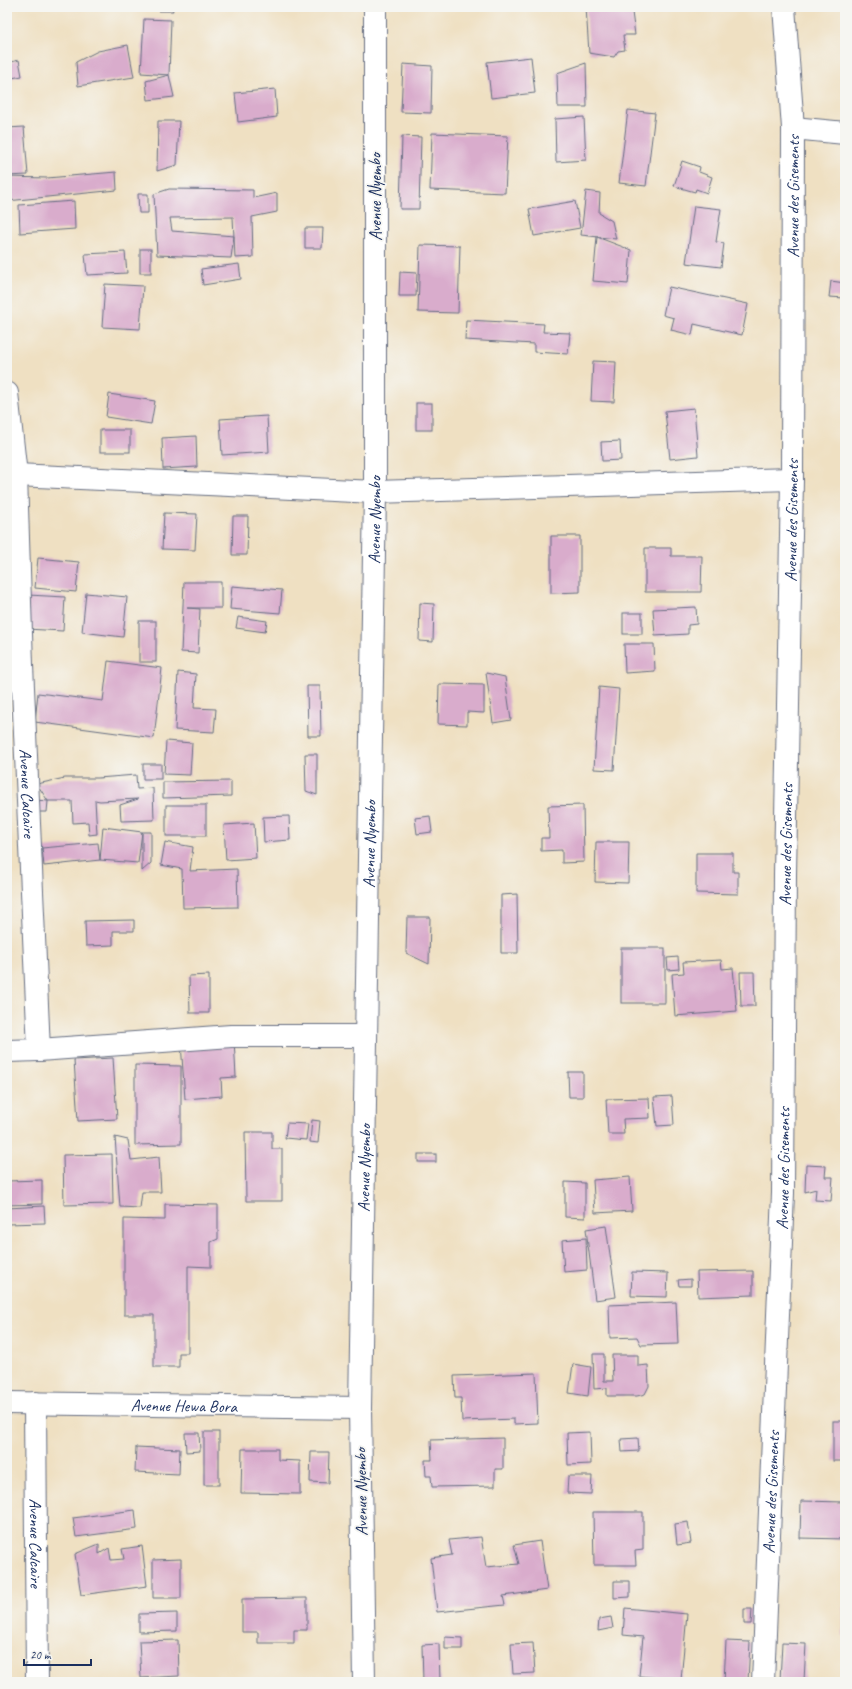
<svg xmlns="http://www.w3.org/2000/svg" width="852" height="1689" font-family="Caveat,sans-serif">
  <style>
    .building { fill: #d9accc }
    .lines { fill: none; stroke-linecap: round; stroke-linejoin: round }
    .street-casing { stroke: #656d81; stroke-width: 24 }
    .street { stroke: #fff; stroke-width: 22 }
    .labels { text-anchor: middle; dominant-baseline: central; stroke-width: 3.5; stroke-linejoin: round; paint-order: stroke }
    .street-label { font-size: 17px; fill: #1b2f5e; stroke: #f6f6f2 }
  </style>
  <rect width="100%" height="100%" fill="#f6f6f2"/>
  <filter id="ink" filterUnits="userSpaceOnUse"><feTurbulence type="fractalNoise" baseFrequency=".025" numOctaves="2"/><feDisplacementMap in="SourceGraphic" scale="8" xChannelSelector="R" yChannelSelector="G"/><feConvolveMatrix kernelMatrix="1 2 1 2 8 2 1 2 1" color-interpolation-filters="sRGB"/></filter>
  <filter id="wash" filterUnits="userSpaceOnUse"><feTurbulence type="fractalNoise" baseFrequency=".012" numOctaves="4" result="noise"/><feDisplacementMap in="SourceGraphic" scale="16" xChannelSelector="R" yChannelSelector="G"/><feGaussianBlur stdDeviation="0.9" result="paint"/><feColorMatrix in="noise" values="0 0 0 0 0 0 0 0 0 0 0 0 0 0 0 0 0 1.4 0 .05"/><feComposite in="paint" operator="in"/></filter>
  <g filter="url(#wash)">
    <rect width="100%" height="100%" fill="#efe0c2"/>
    <g id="blocks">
      <g class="building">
        <path d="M159,7H172L173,11H159Z"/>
        <path d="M586,7H628L632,12L635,35H623L625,50L618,51L614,57L589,53Z"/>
        <path d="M144,19L171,20L169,75L174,97L148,100L146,81L169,75L141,73Z"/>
        <path d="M128,45L134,77L78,86L76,62L98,51Z"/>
        <path d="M531,57L535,93L491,98L487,62Z"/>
        <path d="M19,60L22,76L7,79V63Z"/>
        <path d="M586,63L587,107H558L557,73Z"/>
        <path d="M403,64L432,66L431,113L401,112Z"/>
        <path d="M275,89L277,117L238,122L235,93Z"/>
        <path d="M628,110L655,113L646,186L619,183Z"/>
        <path d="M584,117L586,160L556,162L555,119Z"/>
        <path d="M158,121H179L177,165L157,171Z"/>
        <path d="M24,127L28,175L7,176V128Z"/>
        <path d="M432,133L508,136L505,193L430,190Z"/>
        <path d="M402,136L421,137L419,209H400Z"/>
        <path d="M682,161L700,167L699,172L712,177L707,193L696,189L695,192L674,186Z"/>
        <path d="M116,172L117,190L7,201V177L47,178Z"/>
        <path d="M169,189L253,190V198L277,193V212L252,217L253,257L235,258L233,217L170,218L172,231L234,236L231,258L157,255L154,194Z"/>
        <path d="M586,191L600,193L599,213L612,221L616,239L581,235Z"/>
        <path d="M138,194H148V213H139Z"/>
        <path d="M74,201L75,229L20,233L19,205Z"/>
        <path d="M575,201L580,228L534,236L529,209Z"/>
        <path d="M694,206L721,209L716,242L724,243L721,267L686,263Z"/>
        <path d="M305,228H323L322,248H305Z"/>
        <path d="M597,237L631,250L628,284L593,281Z"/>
        <path d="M420,245L460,246L458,313L418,312Z"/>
        <rect x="140" y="249" width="11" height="24"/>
        <path d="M125,252L127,273L87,275L85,254Z"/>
        <path d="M239,264L241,279L203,285L201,269Z"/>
        <path d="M400,272L417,273L416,296H399Z"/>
        <path d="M831,281L845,283V298L829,297Z"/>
        <path d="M105,284L143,286L140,329L102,327Z"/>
        <path d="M669,287L748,304L742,335L694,324L692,335L671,330L674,318L663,315Z"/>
        <path d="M466,320L544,324L543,332L570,333L568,354L534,352V344L465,340Z"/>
        <path d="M593,361L616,362L614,402L591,401Z"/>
        <path d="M109,394L155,401L151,424L106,417Z"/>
        <rect x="416" y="403" width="16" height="27"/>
        <path d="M694,408L698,456L670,459L665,411Z"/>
        <path d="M267,416L269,452L222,455L220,419Z"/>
        <rect x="100" y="430" width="30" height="22"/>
        <path d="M196,436L197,467L163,469L162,438Z"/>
        <path d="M620,441L621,460L602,461L601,442Z"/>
        <path d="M164,513L197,514L195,550L162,549Z"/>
        <path d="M233,516H248L247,555H232Z"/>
        <path d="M551,536H580V592L551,593Z"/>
        <path d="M645,548H671V556H702L701,592H645Z"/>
        <path d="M38,558L79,562L76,592L35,588Z"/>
        <path d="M184,582H221V608H187L200,609L198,653L181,652Z"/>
        <path d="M232,586L282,590L280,613L230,609Z"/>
        <path d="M86,593L127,597L123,637L82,632Z"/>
        <path d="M28,595L65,597L63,631L26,629Z"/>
        <path d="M420,603L434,604L433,642L419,641Z"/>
        <path d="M696,607L697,624L688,625V634L655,636L653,609Z"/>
        <rect x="623" y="613" width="19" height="21"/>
        <path d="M238,617L267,621L265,632L236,628Z"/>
        <rect x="139" y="621" width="17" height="41"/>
        <path d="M624,644H654L655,671L625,673Z"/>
        <path d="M108,661L162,668L154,738L35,722L38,693L103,701Z"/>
        <path d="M178,672L196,674L194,708L216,709L214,732L175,730Z"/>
        <path d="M486,673L505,677L511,720L493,723Z"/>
        <path d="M439,684L484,685V713L467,712V725L438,724Z"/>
        <path d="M307,686H320L321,736H308Z"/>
        <path d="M599,687L619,689L614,770L594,769Z"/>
        <path d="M166,741L192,743L190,775L164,774Z"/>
        <path d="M305,754H317V795L306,791Z"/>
        <rect x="143" y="764" width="18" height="15"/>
        <path d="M136,775L137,789L153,788L154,820L121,821L120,805L138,799L100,801L95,800L97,834L89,835L88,822L73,823L72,801H48L37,784L65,778H98Z"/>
        <path d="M231,781V796L163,798V782Z"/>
        <path d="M35,800L48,801L47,812H35Z"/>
        <rect x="166" y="805" width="40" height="31"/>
        <path d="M583,805L584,862L562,863V850L541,851V838H549L548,806Z"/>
        <path d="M289,816L290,840L264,842L263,817Z"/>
        <path d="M430,816L432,832L417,834L415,818Z"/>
        <path d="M254,823L256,858L226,860L224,825Z"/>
        <path d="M103,827L142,832L138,863L100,860Z"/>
        <path d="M142,832H151V863L142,871Z"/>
        <path d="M165,842L193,847L190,871L237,869L238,907L183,908L182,869L161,865Z"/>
        <path d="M596,842H629L628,883L595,882Z"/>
        <path d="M98,843L100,860L44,866L42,848Z"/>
        <path d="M696,853H733V872H738V894L696,893Z"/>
        <path d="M517,894L518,953H501V895Z"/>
        <path d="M407,917H430L429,964L406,953Z"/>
        <path d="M134,920V931H113V945L86,946L85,921Z"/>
        <rect x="621" y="948" width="44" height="55"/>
        <path d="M678,957L679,969L668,970L667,958Z"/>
        <path d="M721,960L722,969L733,968L737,1011L675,1016L672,974L684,973L683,962Z"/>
        <path d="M740,972H754L755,1006H741Z"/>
        <path d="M209,975V1013H190L189,976Z"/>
        <path d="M234,1039L236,1077L221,1078L222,1096L185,1099L181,1043Z"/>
        <path d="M113,1058L117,1119L78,1121L74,1060Z"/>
        <path d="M135,1065L181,1066V1144L135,1145Z"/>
        <path d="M568,1072H583V1097H569Z"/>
        <path d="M672,1096L674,1125L657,1126L654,1097Z"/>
        <path d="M649,1098L650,1118L623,1119L624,1134H608L606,1099Z"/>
        <path d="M312,1120L320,1121L318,1143L310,1142Z"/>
        <path d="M287,1123L308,1124L306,1140L285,1138Z"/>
        <path d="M245,1132H272V1149H282V1201H246Z"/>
        <path d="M115,1137L128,1140L131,1160L159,1157L161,1192H142L140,1208L120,1207Z"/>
        <path d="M112,1154L113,1204L64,1205L63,1155Z"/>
        <rect x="418" y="1154" width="18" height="8"/>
        <path d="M806,1165L826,1166L825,1177H833L831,1201L815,1200L816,1189L805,1192Z"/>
        <path d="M630,1177L632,1211L595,1213L593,1180Z"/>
        <path d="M42,1180V1204L7,1205V1181Z"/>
        <path d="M565,1182L585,1183V1218L565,1217Z"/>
        <path d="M165,1204L218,1205V1239L211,1242V1267L188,1266V1353H179V1367H154V1315H124V1219L165,1220Z"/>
        <path d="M44,1206L45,1223L7,1224V1208Z"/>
        <path d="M606,1226L616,1297L595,1300L586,1229Z"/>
        <path d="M586,1238L587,1270L564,1272L562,1240Z"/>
        <path d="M753,1271V1295L698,1297L697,1272Z"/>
        <path d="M632,1272L668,1273L667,1297L631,1296Z"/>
        <path d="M691,1279V1286H679L678,1280Z"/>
        <path d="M676,1302L678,1344L641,1345L637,1337L610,1338L609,1305Z"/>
        <path d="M593,1354H604V1381H613L612,1355H638V1366L648,1365L649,1386L645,1394L637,1396H607V1388L594,1389Z"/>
        <path d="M573,1364L591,1367L588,1396L569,1393Z"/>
        <path d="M536,1373L538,1423L514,1424V1419L462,1421L461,1398H455L454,1376Z"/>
        <rect x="833" y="1421" width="12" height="40"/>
        <rect x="204" y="1432" width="15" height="53"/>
        <path d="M590,1432L591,1464L568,1465L567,1433Z"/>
        <path d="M185,1433H199L200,1451L186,1452Z"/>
        <path d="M503,1438V1469H495V1486L432,1487L431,1476H426L425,1460H432L431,1440Z"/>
        <path d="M638,1438L639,1451L622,1452L621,1439Z"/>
        <path d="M136,1447L180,1449L179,1474L135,1472Z"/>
        <path d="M242,1449H278V1460L300,1461V1494L241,1493Z"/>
        <path d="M311,1452H329L328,1483L310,1482Z"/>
        <path d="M568,1476H592L591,1494L567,1493Z"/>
        <path d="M801,1501L845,1502V1539L800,1538Z"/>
        <path d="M135,1510L137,1529L76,1537L73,1518Z"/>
        <path d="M593,1512H643V1550L635,1551L636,1565H594Z"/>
        <path d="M688,1522L691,1543L677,1545L675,1524Z"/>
        <path d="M481,1537L486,1567L519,1564L514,1545L540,1541L547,1590L503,1596L505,1605L437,1612L431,1558L452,1555L449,1540Z"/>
        <path d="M99,1544V1554L109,1548L111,1560L124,1559L122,1549L142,1546L147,1586L81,1595L75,1554Z"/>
        <path d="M181,1559V1598H153V1560Z"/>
        <path d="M614,1581H630V1597L614,1598Z"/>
        <path d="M307,1598V1630H294V1643H258V1632H242V1599Z"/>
        <path d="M625,1608L687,1614L681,1680L639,1676L643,1637L623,1635Z"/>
        <rect x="843" y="1608" width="2" height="28"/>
        <path d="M744,1609H752L751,1624H744Z"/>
        <path d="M177,1613V1631L139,1632V1614Z"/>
        <path d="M611,1617L613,1628L598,1631L599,1619Z"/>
        <path d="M445,1637L462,1638V1649H445Z"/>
        <path d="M178,1640L179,1676L141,1678L139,1641Z"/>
        <path d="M726,1641L750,1642L748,1682H724Z"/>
        <path d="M533,1643L535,1673L513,1674L511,1644Z"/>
        <path d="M782,1643L806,1644L804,1681L780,1680Z"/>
        <path d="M439,1644L440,1682H423L422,1645Z"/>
      </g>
    </g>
  </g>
  <g filter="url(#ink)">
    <use href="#blocks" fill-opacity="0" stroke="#656d81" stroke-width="1"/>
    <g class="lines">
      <g class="street-casing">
        <g id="street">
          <path d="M793,128L845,133"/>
          <path id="s1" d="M7,393L16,475L22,665L39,1050"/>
          <path d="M16,475L375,492L792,479"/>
          <path d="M7,1051L39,1050L231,1036H366"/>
          <path id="s2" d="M7,1403L360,1408"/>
          <path id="s3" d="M35,1403L37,1682"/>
          <path id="s4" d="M364,1682L360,1408L375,492V7"/>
          <path id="s5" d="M763,1682L783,1193L785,875L792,479L793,128L784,7"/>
        </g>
      </g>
      <use href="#street" class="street"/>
    </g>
  </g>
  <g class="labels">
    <g class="street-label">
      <text transform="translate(375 197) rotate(-90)">Avenue Nyembo</text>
      <text stroke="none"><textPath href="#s5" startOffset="1486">Avenue des Gisements</textPath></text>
      <text stroke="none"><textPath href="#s4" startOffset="1162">Avenue Nyembo</textPath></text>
      <text stroke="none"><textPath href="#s5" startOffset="1162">Avenue des Gisements</textPath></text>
      <text stroke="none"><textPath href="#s1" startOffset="401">Avenue Calcaire</textPath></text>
      <text stroke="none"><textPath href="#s4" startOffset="838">Avenue Nyembo</textPath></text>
      <text stroke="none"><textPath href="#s5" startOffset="838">Avenue des Gisements</textPath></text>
      <text stroke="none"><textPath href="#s4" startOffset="514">Avenue Nyembo</textPath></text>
      <text stroke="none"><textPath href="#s5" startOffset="514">Avenue des Gisements</textPath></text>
      <text stroke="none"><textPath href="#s2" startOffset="177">Avenue Hewa Bora</textPath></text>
      <text transform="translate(361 1492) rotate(-91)">Avenue Nyembo</text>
      <text stroke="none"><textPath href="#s5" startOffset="190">Avenue des Gisements</textPath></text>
      <text stroke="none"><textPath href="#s3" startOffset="140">Avenue Calcaire</textPath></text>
    </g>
  </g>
  <rect width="852" height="1689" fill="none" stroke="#f6f6f2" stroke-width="24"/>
  <path d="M24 1659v6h67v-6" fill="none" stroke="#1b2f5e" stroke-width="2"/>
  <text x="30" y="1659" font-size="12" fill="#1b2f5e" stroke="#f6f6f2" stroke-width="3" paint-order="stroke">20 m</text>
</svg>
